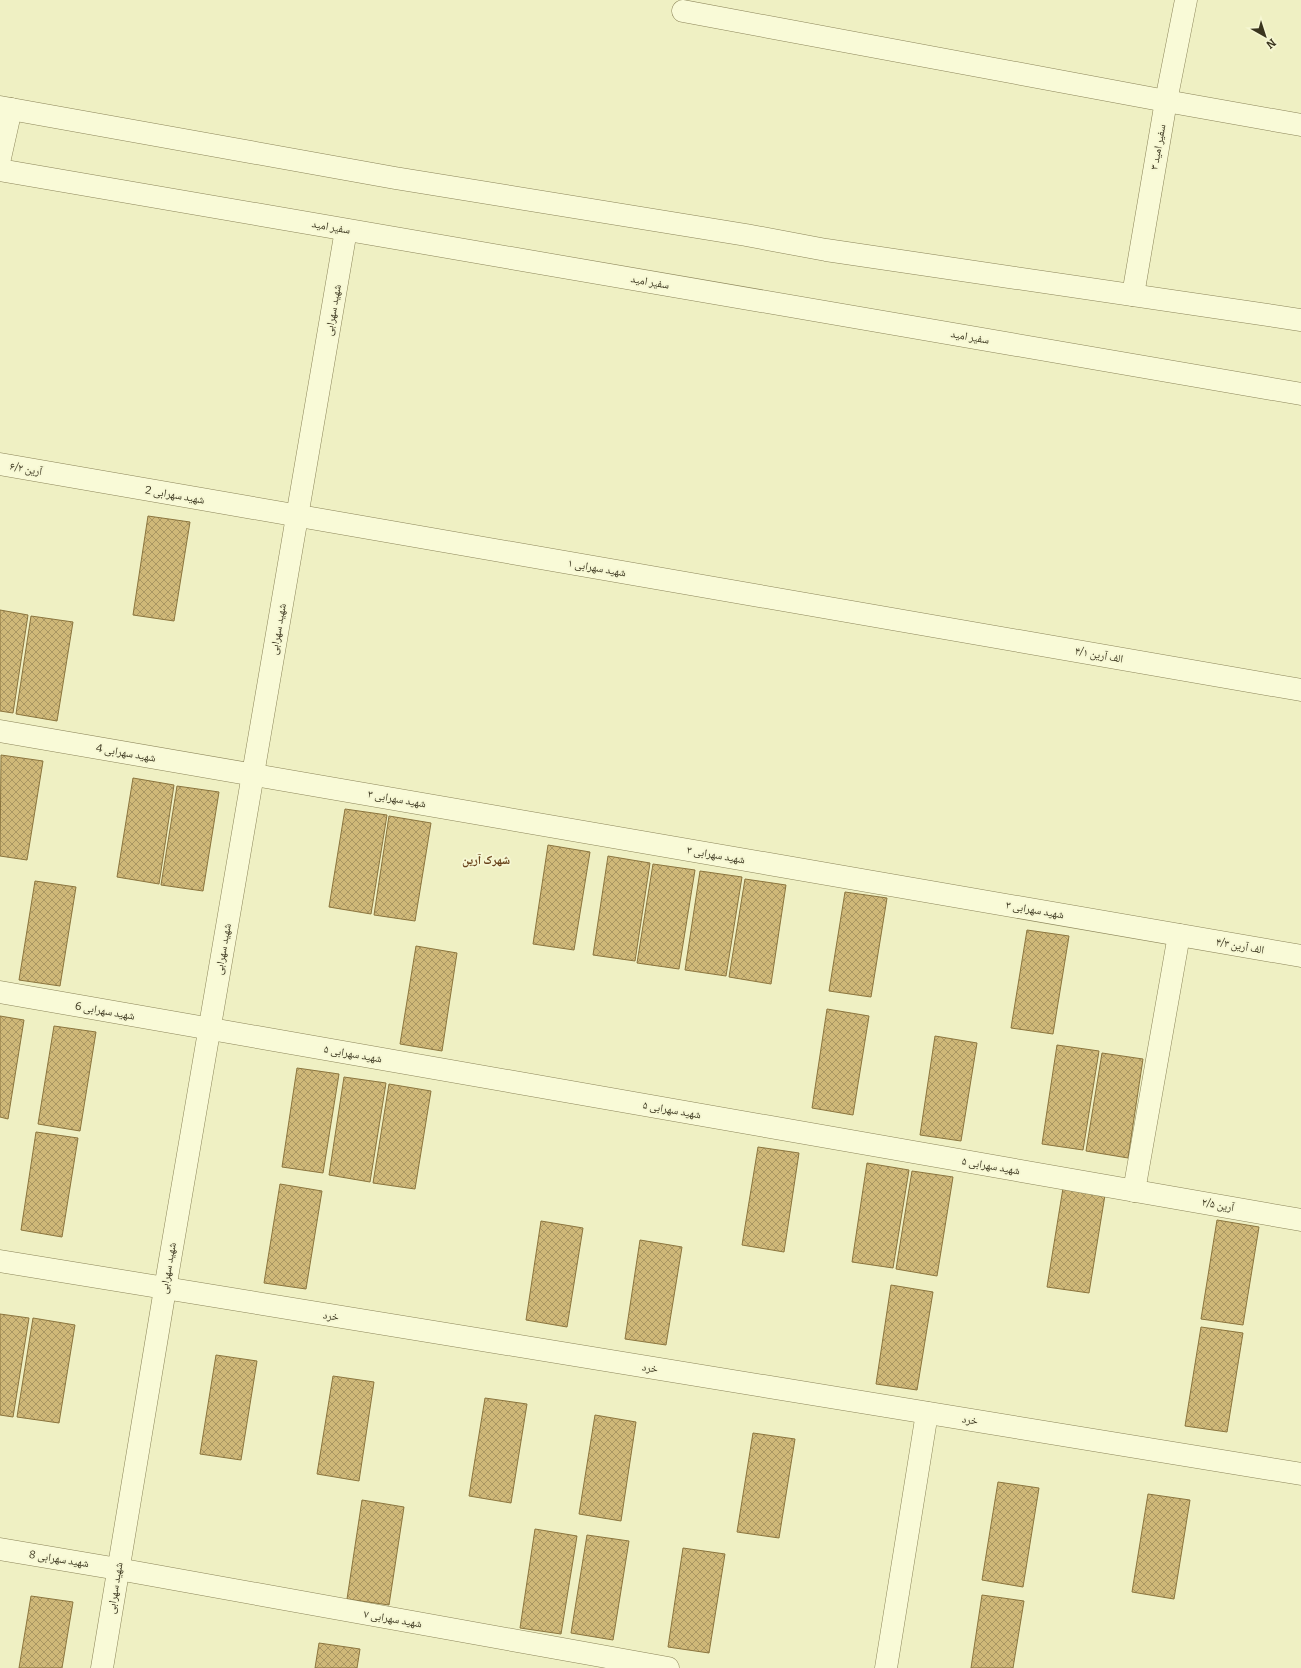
<svg xmlns="http://www.w3.org/2000/svg" width="1301" height="1668" font-family="Bitter,'Noto Naskh Arabic',serif">
  <style>
    .building { fill: url(#building-cross-hatch); stroke: #8b753e }
    .lines { fill: none; stroke-linecap: round; stroke-linejoin: round }
    .minor-casing { stroke: #8b8459; stroke-width: 23 }
    .tertiary-casing { stroke: #8b8459; stroke-width: 23 }
    .minor { stroke: #f9fad7; stroke-width: 22 }
    .tertiary { stroke: #f9fad7; stroke-width: 22 }
    .labels { text-anchor: middle; dominant-baseline: central; stroke-width: 3.5; stroke-linejoin: round; paint-order: stroke }
    .street-label { font-size: 11px; fill: #3a351e; stroke: #f6f7d3 }
    .neighbourhood-label { font-size: 12px; font-weight: bold; fill: #69441c; stroke: #f6f7d3 }
  </style>
  <defs>
    <pattern id="building-cross-hatch" width="8" height="8" patternUnits="userSpaceOnUse"><rect width="8" height="8" fill="#cfb878"/><path d="M0 0l8 8M0 8l8-8" fill="none" stroke="#a99662"/></pattern>
  </defs>
  <rect width="100%" height="100%" fill="#eff0c3"/>
  <g class="building">
    <path d="M148,516L190,522L174,621L133,615Z"/>
    <path d="M0,610L28,615L13,713L0,711Z"/>
    <path d="M31,616L73,622L57,721L16,714Z"/>
    <path d="M1,755L43,761L27,860L0,856Z"/>
    <path d="M133,778L174,785L159,884L117,877Z"/>
    <path d="M177,786L219,792L203,891L161,885Z"/>
    <path d="M345,809L387,815L371,914L329,907Z"/>
    <path d="M389,816L431,823L415,921L374,915Z"/>
    <path d="M548,845L590,852L574,950L533,944Z"/>
    <path d="M608,856L650,863L635,961L593,955Z"/>
    <path d="M653,864L695,870L679,969L637,963Z"/>
    <path d="M700,871L742,877L726,976L685,970Z"/>
    <path d="M745,879L786,885L771,984L729,977Z"/>
    <path d="M35,881L76,887L60,986L19,980Z"/>
    <path d="M845,892L887,898L871,997L829,991Z"/>
    <path d="M1027,930L1069,936L1053,1034L1011,1028Z"/>
    <path d="M416,946L457,953L442,1051L400,1044Z"/>
    <path d="M827,1009L869,1016L853,1115L812,1108Z"/>
    <path d="M0,1016L24,1020L8,1119L0,1117Z"/>
    <path d="M54,1026L96,1032L80,1131L38,1124Z"/>
    <path d="M935,1036L977,1043L961,1141L920,1135Z"/>
    <path d="M1057,1045L1099,1051L1083,1150L1042,1144Z"/>
    <path d="M1102,1053L1143,1059L1128,1158L1086,1151Z"/>
    <path d="M297,1068L339,1074L323,1173L282,1167Z"/>
    <path d="M344,1077L386,1083L370,1182L329,1175Z"/>
    <path d="M389,1084L431,1091L415,1189L373,1183Z"/>
    <path d="M36,1132L78,1138L62,1237L21,1230Z"/>
    <path d="M758,1147L799,1153L784,1252L742,1245Z"/>
    <path d="M867,1163L909,1170L893,1268L852,1262Z"/>
    <path d="M912,1171L953,1177L937,1276L896,1269Z"/>
    <path d="M280,1184L322,1191L306,1289L264,1283Z"/>
    <path d="M1063,1188L1105,1195L1089,1293L1047,1287Z"/>
    <path d="M1217,1220L1259,1227L1243,1325L1201,1319Z"/>
    <path d="M541,1221L583,1228L567,1327L526,1320Z"/>
    <path d="M640,1240L682,1247L666,1345L625,1339Z"/>
    <path d="M891,1285L933,1292L917,1390L876,1384Z"/>
    <path d="M0,1314L29,1318L13,1417L0,1415Z"/>
    <path d="M33,1318L75,1325L59,1423L17,1417Z"/>
    <path d="M1201,1327L1243,1333L1227,1432L1185,1426Z"/>
    <path d="M216,1355L257,1361L241,1460L200,1454Z"/>
    <path d="M333,1376L374,1382L359,1481L317,1474Z"/>
    <path d="M485,1398L527,1404L511,1503L469,1496Z"/>
    <path d="M595,1415L636,1422L621,1521L579,1514Z"/>
    <path d="M753,1433L795,1439L779,1538L737,1532Z"/>
    <path d="M998,1482L1039,1488L1023,1587L982,1580Z"/>
    <path d="M1148,1494L1190,1500L1174,1599L1132,1592Z"/>
    <path d="M362,1500L404,1507L389,1605L347,1599Z"/>
    <path d="M535,1529L577,1536L561,1634L520,1628Z"/>
    <path d="M587,1535L629,1541L613,1640L571,1633Z"/>
    <path d="M683,1548L725,1554L709,1653L668,1647Z"/>
    <path d="M982,1595L1024,1601L1013,1668H971Z"/>
    <path d="M31,1596L73,1602L62,1668H19Z"/>
    <path d="M319,1643L360,1649L357,1668H315Z"/>
  </g>
  <g class="lines">
    <g class="minor-casing">
      <g id="minor">
        <path d="M683,11L1166,101L1301,125"/>
        <path d="M1133,295L1166,101L1186,0"/>
        <path d="M0,464L1301,690"/>
        <path d="M0,731L1301,956"/>
        <path d="M0,992L1301,1220"/>
        <path d="M1134,1191L1179,935"/>
        <path d="M0,1261L1301,1474"/>
        <path d="M0,1549L118,1569L668,1668"/>
        <path d="M102,1668L165,1289L346,230"/>
        <path d="M886,1668L927,1413"/>
      </g>
    </g>
    <g class="tertiary-casing">
      <g id="tertiary">
        <path d="M0,107L395,178L746,235L826,250L1301,320"/>
        <path d="M0,158L11,109"/>
        <path d="M0,170L1301,394"/>
      </g>
    </g>
    <use href="#minor" class="minor"/>
    <use href="#tertiary" class="tertiary"/>
  </g>
  <g class="labels">
    <g class="street-label">
      <text transform="translate(1158 147) rotate(-80)">سفیر امید ۳</text>
      <text transform="translate(331 227) rotate(10)">سفیر امید</text>
      <text transform="translate(650 282) rotate(10)">سفیر امید</text>
      <text transform="translate(333 310) rotate(-80)">شهید سهرابی</text>
      <text transform="translate(970 337) rotate(10)">سفیر امید</text>
      <text transform="translate(26 469) rotate(10)">۶/۲ آرین</text>
      <text transform="translate(175 495) rotate(10)">شهید سهرابی 2</text>
      <text transform="translate(597 568) rotate(10)">شهید سهرابی ۱</text>
      <text transform="translate(278 629) rotate(-80)">شهید سهرابی</text>
      <text transform="translate(1099 655) rotate(10)">۴/۱ الف آرین</text>
      <text transform="translate(126 753) rotate(10)">شهید سهرابی 4</text>
      <text transform="translate(397 799) rotate(10)">شهید سهرابی ۳</text>
      <text transform="translate(716 855) rotate(10)">شهید سهرابی ۳</text>
      <text transform="translate(1035 910) rotate(10)">شهید سهرابی ۳</text>
      <text transform="translate(1240 946) rotate(10)">۴/۳ الف آرین</text>
      <text transform="translate(223 949) rotate(-80)">شهید سهرابی</text>
      <text transform="translate(105 1011) rotate(10)">شهید سهرابی 6</text>
      <text transform="translate(353 1054) rotate(10)">شهید سهرابی ۵</text>
      <text transform="translate(672 1110) rotate(10)">شهید سهرابی ۵</text>
      <text transform="translate(991 1166) rotate(10)">شهید سهرابی ۵</text>
      <text transform="translate(1218 1205) rotate(10)">۲/۵ آرین</text>
      <text transform="translate(168 1268) rotate(-80)">شهید سهرابی</text>
      <text transform="translate(331 1316) rotate(9)">خرد</text>
      <text transform="translate(650 1368) rotate(9)">خرد</text>
      <text transform="translate(970 1420) rotate(9)">خرد</text>
      <text transform="translate(59 1559) rotate(9)">شهید سهرابی 8</text>
      <text transform="translate(115 1588) rotate(-81)">شهید سهرابی</text>
      <text transform="translate(393 1619) rotate(10)">شهید سهرابی ۷</text>
    </g>
    <g class="neighbourhood-label">
      <text x="486" y="860">شهرک آرین</text>
    </g>
  </g>
  <g transform="translate(1265 36) rotate(141)" stroke="#f6f7d3" stroke-width="3" paint-order="stroke">
  <path d="M0-3L7 15L0 10L-7 15Z" fill="#3a351e"/>
  <text y="-6" font-size="11" font-weight="bold" text-anchor="middle" fill="#3a351e">N</text>
  </g>
</svg>
